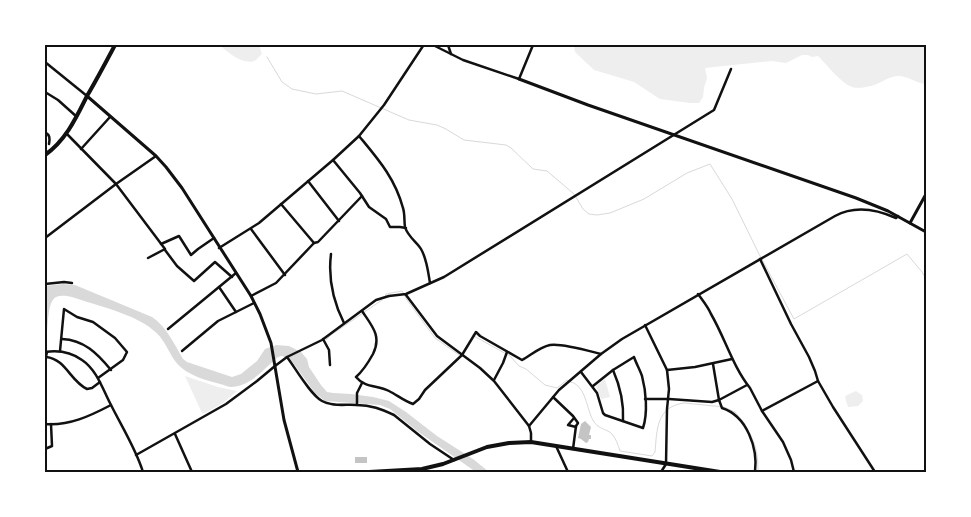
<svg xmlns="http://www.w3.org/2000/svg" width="971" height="517" font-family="Arial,sans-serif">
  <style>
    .green { fill: #eee }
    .water { fill: #d9d9d9 }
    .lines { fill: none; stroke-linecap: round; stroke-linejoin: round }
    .stream { stroke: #d9d9d9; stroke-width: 1 }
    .building { fill: #c4c4c4 }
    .minor { stroke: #111; stroke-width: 2.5 }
    .tertiary { stroke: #111; stroke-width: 3 }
    .secondary { stroke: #111; stroke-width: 4 }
    .primary { stroke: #111; stroke-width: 4 }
    .neatline { fill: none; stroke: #111; stroke-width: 2 }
  </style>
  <rect width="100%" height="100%" fill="#fff"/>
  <g class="green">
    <path d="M219,45H259L262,54C261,55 256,60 256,60C244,67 228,52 219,45Z"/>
    <path d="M574,45H926V84C915,83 907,75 897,76C887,77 880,84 871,86C866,87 857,89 852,87C841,83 827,65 818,56L812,57L808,55H802L786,63L772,61L705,68L707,78L704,88L703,97L699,103H690L660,99L634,82L594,70L575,52Z"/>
    <path d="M185,376L218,387L237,391L223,403L205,413H202Z"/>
    <path d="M605,379L610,397L601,399L596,386Z"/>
    <path d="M856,391L862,395L863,401L858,406L848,407L845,397L847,395Z"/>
  </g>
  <path class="water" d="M63,284L75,285L152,317C167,327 174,344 183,359L187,362L232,377L241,374L257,361L265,349L276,345L289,346L301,352L307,359L309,367L321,385L327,392L333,393L351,394L373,397L389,401L406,412L437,436L473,459L489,472H476L417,431L390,409L380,405L325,401L315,393L291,360L282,356L278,357C263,369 251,387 230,387C212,381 188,378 175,361C168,351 164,338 153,330C135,314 95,305 72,297C66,296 61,295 56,297C46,302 49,332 45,343V286Z"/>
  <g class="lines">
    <g class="stream">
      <path d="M267,57L282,82L292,89L316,94L342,91L409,120L437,125L446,129L464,140L506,145L511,148L533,169L547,171L574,194L583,209L589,214L597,215L610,213L644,199L687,173L710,164L732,199L759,254L794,319L907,254L922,272L926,279"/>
      <path d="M385,297L386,294L402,291L407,300L435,338L459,355"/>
      <path d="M472,335L510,356L519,366L526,369L545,385L557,388L567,380C569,382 572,382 574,383C587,390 587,412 594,422C599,429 606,429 611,433C616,438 618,445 620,451L652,456L655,452C657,430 656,407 684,403L724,407L735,412L745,424"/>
      <path d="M326,340L331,335L382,300"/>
      <path d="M750,434C757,447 758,458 758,472"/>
    </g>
  </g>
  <g class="building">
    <path d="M585,421L591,427L589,435H591V439H589L588,442L586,443L581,439L578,438L581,424Z"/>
    <rect x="355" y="457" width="12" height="6"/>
  </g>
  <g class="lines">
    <g class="minor">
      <path d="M433,45L463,60L519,79L533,45"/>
      <path d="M448,45L451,54"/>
      <path d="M45,62L87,96"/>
      <path d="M45,92L58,100L77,117"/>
      <path d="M45,132C50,135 50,138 49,144"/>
      <path d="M66,133L116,184L165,249L148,258"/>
      <path d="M359,136C378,159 395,178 403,208C405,214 404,221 405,227C408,237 417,242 421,249C427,259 428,272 430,283"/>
      <path d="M81,149L110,117"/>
      <path d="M333,160L360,193L369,207L386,219L390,227H400L406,228"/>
      <path d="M308,181L339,221"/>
      <path d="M281,204L314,243"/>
      <path d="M251,229L285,275"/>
      <path d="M45,238L116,184L156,156"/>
      <path d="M161,244L179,236L191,255L198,249L214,238"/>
      <path d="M219,248L259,223L333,160L359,136L384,105L423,46L425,45"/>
      <path d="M165,250L177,266L194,281L215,262L232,277"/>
      <path d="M331,254C328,278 333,301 344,323"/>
      <path d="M760,259L791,324L809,357L815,371L818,381L833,407L875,472"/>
      <path d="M45,284L64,282L72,283"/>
      <path d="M219,287L236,312"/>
      <path d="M698,294C703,301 708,307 711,314C725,338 733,367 750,388L762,411L783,442L791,460L794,472"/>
      <path d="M406,295L437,336L480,368L494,381L529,426L531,433V442"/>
      <path d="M251,296L276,283L314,243L318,242L362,196"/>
      <path d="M362,311C372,326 382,336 373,354C368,363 364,370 356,377C365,388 377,385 389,391C397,395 404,401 413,404L419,399L425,390L462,355L476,332L480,336L522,360C531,355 540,347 550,345C562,343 589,351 601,354"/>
      <path d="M645,325L667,370L669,389L667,409L666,464L661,472"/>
      <path d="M168,329L236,273"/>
      <path d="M62,339C84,340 97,353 111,370"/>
      <path d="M323,339L329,350L330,365"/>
      <path d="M60,351L64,309L77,317L93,322L115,338L127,352L123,360L98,378"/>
      <path d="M182,351L218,321L254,303"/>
      <path d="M45,352C58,350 71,352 82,360C97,370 103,390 111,405C122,427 136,449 143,472"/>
      <path d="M46,357C66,359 70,381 87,389L92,388L100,382"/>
      <path d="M287,357C296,369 310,394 322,401C332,407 346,404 357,405C371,405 381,409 394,415L430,444L454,460"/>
      <path d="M45,361L47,352"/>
      <path d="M713,364L719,400L722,408C747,416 758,448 755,472"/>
      <path d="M613,370C620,386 624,403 623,421"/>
      <path d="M667,370L695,367L732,359"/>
      <path d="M581,372L597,393L603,413L605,415L643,428C648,413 646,391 642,376C640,370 636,363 634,357L613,370L593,386"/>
      <path d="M494,380L503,363L507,352"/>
      <path d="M553,397L573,416L578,423L576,426L573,449"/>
      <path d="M645,399H669L712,402L719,400L747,385"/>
      <path d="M357,405V393L362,383"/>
      <path d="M762,411L818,381"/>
      <path d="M574,418L568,425L576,427"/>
      <path d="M45,424C69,426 90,416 111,405"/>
      <path d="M529,426L559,390L601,354L622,339L835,216C855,205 876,209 896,218L898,216"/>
      <path d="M175,434L192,472"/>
      <path d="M556,446L568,472"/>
      <path d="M45,449L52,446L51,424"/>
      <path d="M136,455L226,404L257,381L275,366L287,357L322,340L376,300L389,296L406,294L444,277L714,110L731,69"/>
    </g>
    <g class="tertiary">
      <path d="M519,79L588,105L856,198L888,211L926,232"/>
      <path d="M87,96L156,156L166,167L182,188L251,296L260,314L271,343L284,420L298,472"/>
      <path d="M910,223L926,194"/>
    </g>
    <path class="secondary" d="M45,155C66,140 76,118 87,96C97,79 106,62 115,45"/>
    <path class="primary" d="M369,472L422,469L443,464L487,447L509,443L531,442L720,472"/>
  </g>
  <rect width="971" height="517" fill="none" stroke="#ffffff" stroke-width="92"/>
  <rect x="46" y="46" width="879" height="425" class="neatline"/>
</svg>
